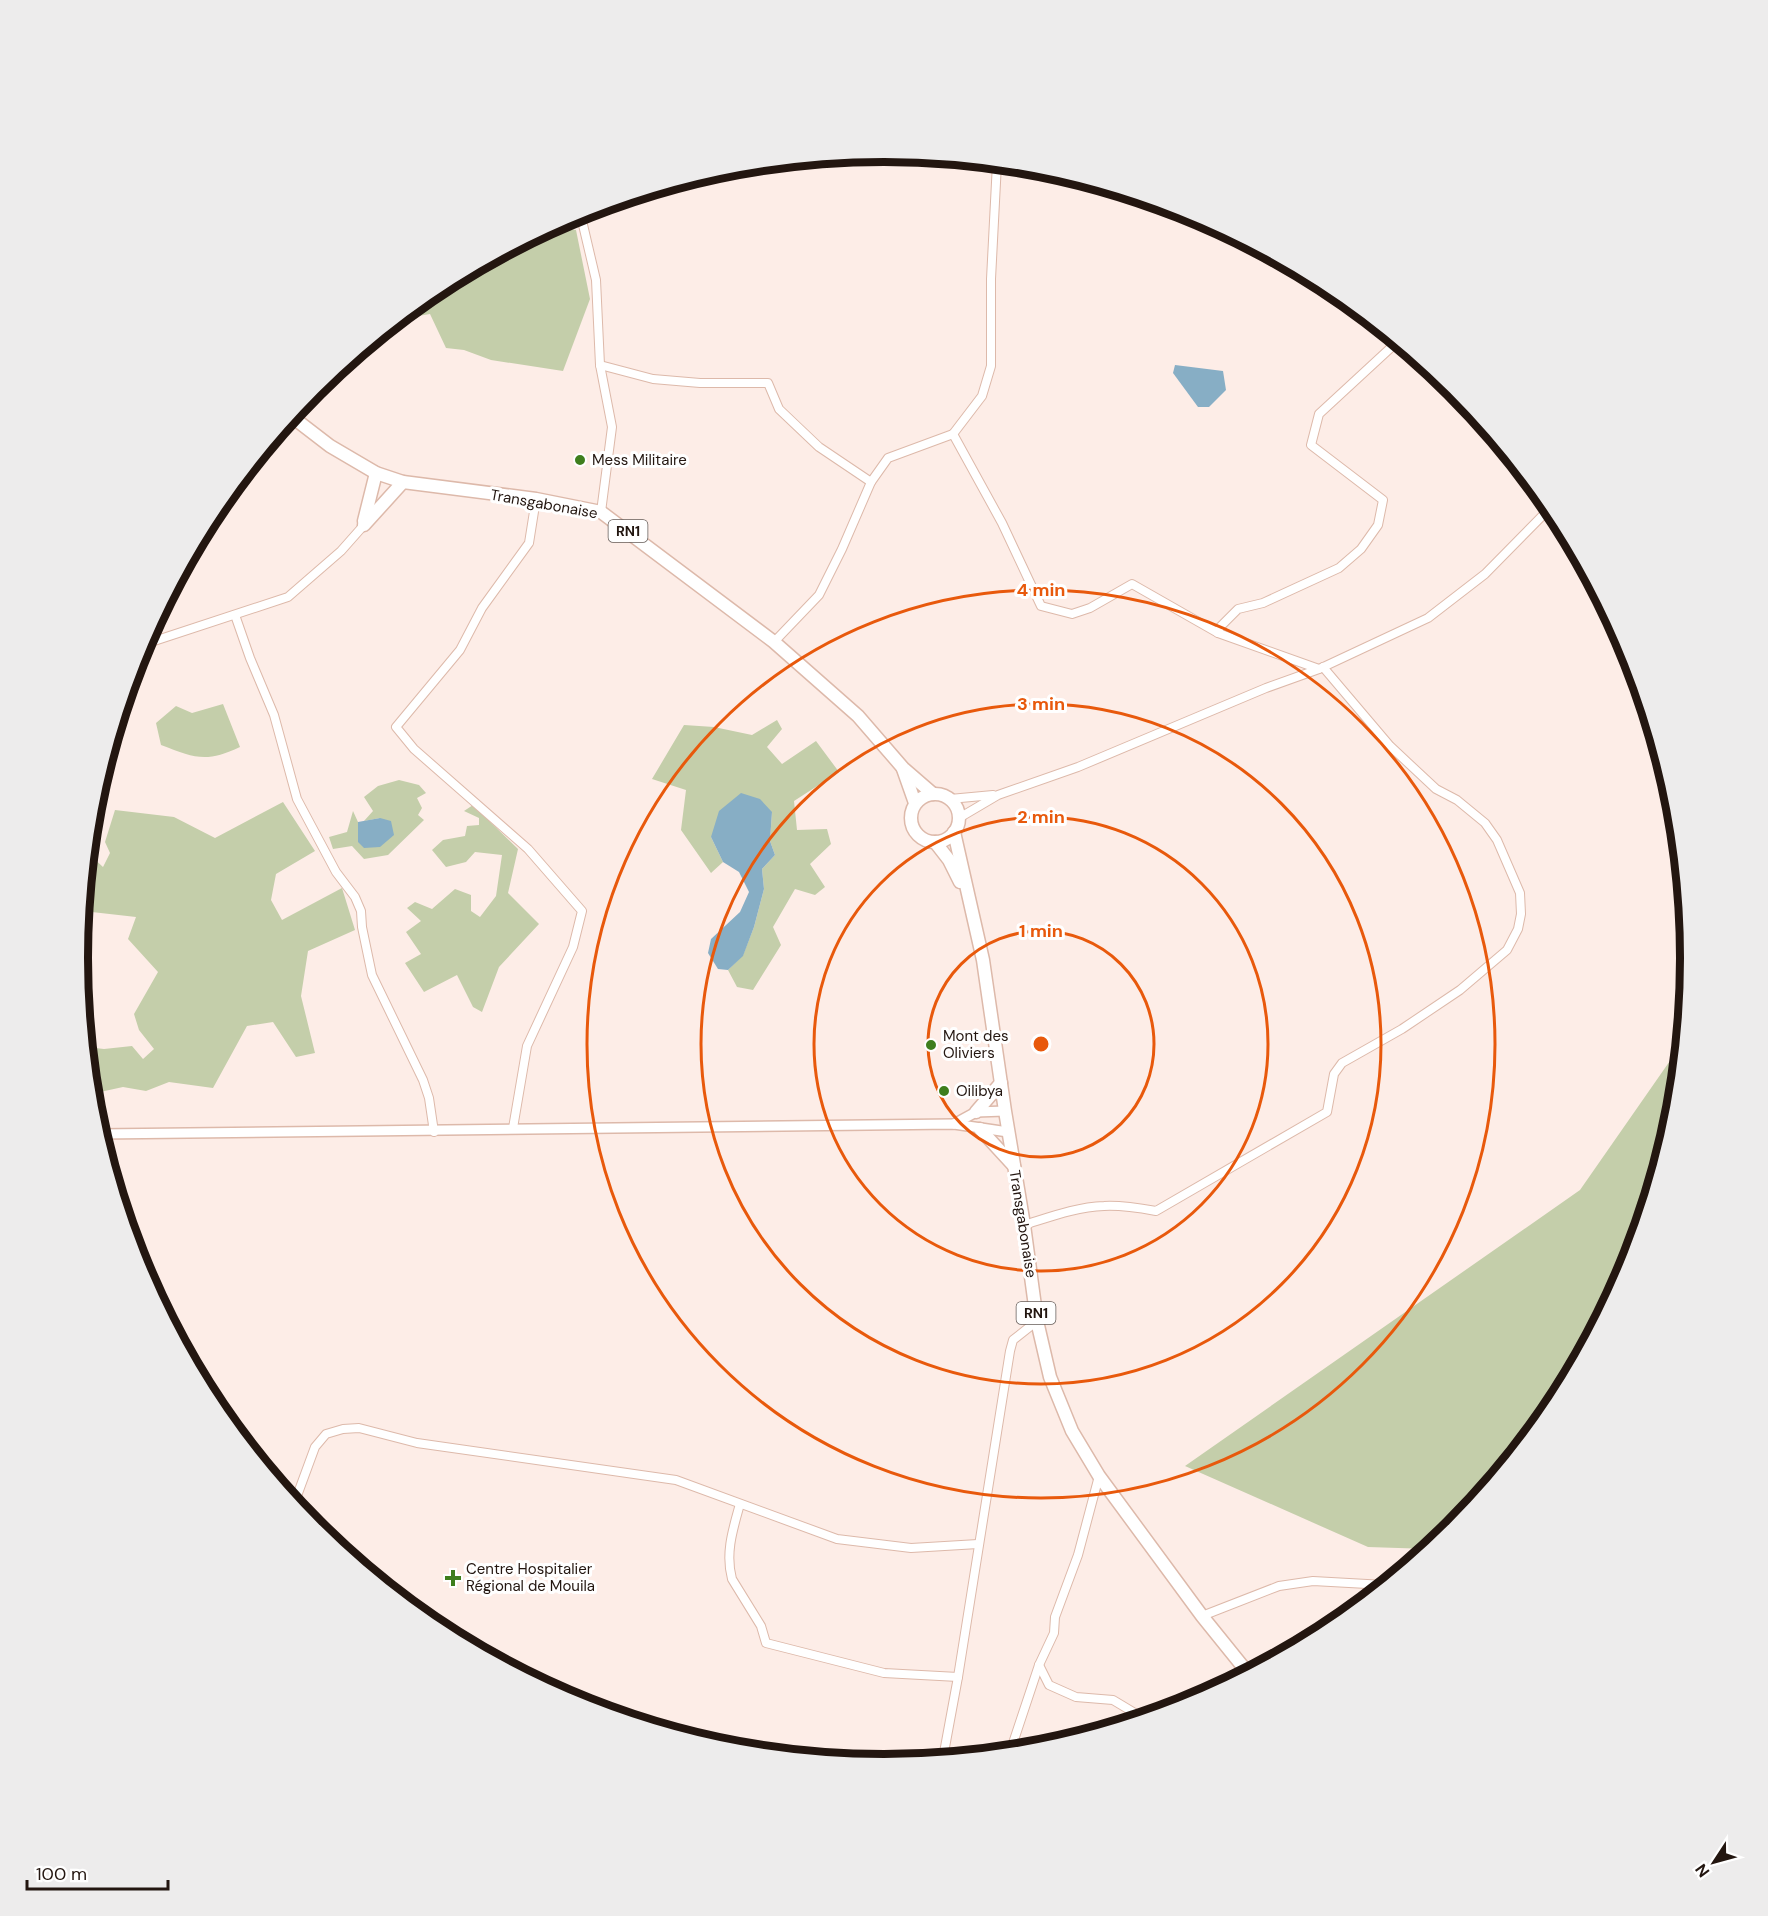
<svg xmlns="http://www.w3.org/2000/svg" width="1768" height="1916" font-family="'DM Sans',sans-serif">
  <style>
    .green { fill: #c4ceaa }
    .water { fill: #87aec5 }
    .lines { fill: none; stroke-linecap: round; stroke-linejoin: round }
    .minor-casing { stroke: #ddb9aa; stroke-width: 10 }
    .tertiary-casing { stroke: #ddb9aa; stroke-width: 12 }
    .trunk-casing { stroke: #ddb9aa; stroke-width: 15 }
    .minor { stroke: #fff; stroke-width: 8 }
    .tertiary { stroke: #fff; stroke-width: 9 }
    .trunk { stroke: #fff; stroke-width: 12 }
    .ring { fill: none; stroke: #e8590c; stroke-width: 3 }
    .poi-dot { fill: #3e7e1d; stroke: #fff; stroke-width: 2 }
    .labels { text-anchor: middle; dominant-baseline: central; stroke-width: 6; stroke-linejoin: round; paint-order: stroke }
    .shield { fill: #fff; stroke: #655c58; stroke-width: 1.5 }
    .shield-label { font-size: 14px; font-weight: bold; fill: #231610 }
    .poi-label { font-size: 15px; fill: #231610; stroke: #fff; text-anchor: start }
    .street-label { font-size: 15px; fill: #231610; stroke: #fff }
    .rim { fill: none; stroke: #231610; stroke-width: 8 }
    .centre { fill: #e8590c; stroke: #fff; stroke-width: 3 }
    .ring-label { font-size: 18px; text-anchor: middle; font-weight: bold; fill: #e8590c; stroke: #fff; stroke-width: 6; stroke-linejoin: round; paint-order: stroke }
  </style>
  <rect width="100%" height="100%" fill="#fdede7"/>
  <g class="green">
    <path d="M552,226L576,230L590,299L563,371L491,360L464,350L446,348L430,314L406,318L405,314L437,288Z"/>
    <path d="M223,704L240,747C206,763 195,758 161,745L156,723L176,706L192,713Z"/>
    <path d="M777,720L782,729L767,747L782,764L816,741L839,772L794,801L797,830L827,829L831,844L810,864L825,887L815,895L795,889L773,927L781,945L753,990L737,987L728,970L743,955L754,927L764,889L762,869L775,855L770,841L772,812L711,837L723,862L711,873L681,830L686,790L652,779L684,725L714,727L752,735Z"/>
    <path d="M399,780L419,785L426,793L417,798L422,808L418,815L424,820L388,855L364,859L352,846L333,849L329,837L347,832L353,811L358,822V842L380,818L364,821L373,811L364,797L378,786Z"/>
    <path d="M283,802L315,851L276,874L271,900L282,920L342,888L355,930L308,951L301,996L315,1053L296,1057L273,1022L247,1026L213,1088L169,1082L146,1091L123,1087L91,1094L87,1047L104,1049L132,1046L143,1059L154,1049L139,1030L134,1014L158,972L128,939L136,917L83,911L88,853L103,867L110,853L105,842L115,810L174,817L215,838Z"/>
    <path d="M473,805L518,849L508,893L539,924L499,967L482,1012L473,1007L457,975L424,992L405,963L421,954L406,932L421,921L407,908L415,902L432,909L455,889L471,895V911L480,917L496,896L502,855L475,852L466,862L446,867L432,850L443,840L465,836L467,826L479,825V818L464,811Z"/>
    <path d="M1681,1045L1674,1116L1629,1267L1554,1406L1454,1528L1429,1549L1368,1547L1185,1466L1580,1190Z"/>
  </g>
  <g class="water">
    <path d="M1175,365L1223,371L1226,390L1209,407H1198L1173,373Z"/>
    <path d="M741,793L760,799L772,812L770,841L775,855L762,869L764,889L754,927L743,956L728,970L718,969L708,953L711,939L740,912L749,892L739,872L723,862L711,837L719,811Z"/>
    <path d="M380,818L391,821L394,835L380,847L364,848L358,842V822Z"/>
  </g>
  <g class="lines">
    <g class="minor-casing">
      <g id="minor">
        <path d="M580,212L596,280L600,365L612,427L601,512"/>
        <path d="M600,365L653,379L700,383H768L779,409L819,447L871,482"/>
        <path d="M953,434L982,396L991,366V279L997,163"/>
        <path d="M235,615L250,658L274,715L297,799L336,872L355,897L361,911L362,927L372,975L423,1080L429,1098L434,1132"/>
        <path d="M1218,633L1220,627L1238,609L1263,603L1339,568L1361,549L1378,525L1383,500L1311,445L1319,414L1397,342"/>
        <path d="M774,642L819,595L842,549L871,482L888,458L953,434L1002,523L1041,606L1072,614L1090,608L1132,584L1218,633L1319,669"/>
        <path d="M142,645L288,597L341,551L364,525"/>
        <path d="M950,799L993,795"/>
        <path d="M959,818L998,795L1078,767L1266,688L1319,669L1428,618L1485,574L1551,507"/>
        <path d="M513,1128L527,1046L573,947L582,911L528,849L414,749L396,727L460,650L482,608L529,543L536,499"/>
        <path d="M1024,1225C1050,1217 1076,1207 1104,1206C1121,1205 1139,1208 1156,1211L1327,1112L1334,1074L1342,1063L1402,1029L1460,990L1507,950L1518,929L1521,914L1520,893L1497,840L1485,823L1457,800L1436,789L1390,746L1323,667"/>
        <path d="M294,1504L315,1447L326,1434L343,1429L359,1428L417,1443L676,1480L837,1539L911,1548L978,1544"/>
        <path d="M740,1504C733,1529 725,1553 732,1579L761,1626L766,1643L884,1673L958,1677"/>
        <path d="M1202,1616L1279,1586L1313,1581L1385,1585"/>
        <path d="M1039,1665L1049,1685L1076,1697L1113,1700L1143,1718"/>
        <path d="M1010,1752L1039,1665L1054,1633L1055,1617L1078,1555L1099,1476"/>
        <path d="M943,1758L958,1677L1010,1351L1013,1340L1037,1321"/>
      </g>
    </g>
    <g class="tertiary-casing">
      <g id="tertiary">
        <path d="M954,1124L976,1112L1005,1111"/>
        <path d="M99,1134L954,1124L1008,1132"/>
      </g>
    </g>
    <g class="trunk-casing">
      <g id="trunk">
        <path d="M291,416L330,446L376,473L403,482L536,499L601,512L774,642L858,716L903,768L933,794"/>
        <path d="M364,521L376,473"/>
        <path d="M364,525L403,482"/>
        <path d="M903,769L915,803"/>
        <circle cx="935" cy="818" r="24"/>
        <path d="M954,832L983,960L1005,1111L1024,1225L1037,1321L1050,1377L1072,1431L1099,1476L1202,1616L1248,1673"/>
        <path d="M935,842L949,860L960,882"/>
        <path d="M976,1112L1001,1083"/>
        <path d="M980,1129L1014,1166"/>
      </g>
    </g>
    <use href="#minor" class="minor"/>
    <use href="#tertiary" class="tertiary"/>
    <use href="#trunk" class="trunk"/>
  </g>
  <g class="ring">
    <circle cx="1041" cy="1044" r="113"/>
    <circle cx="1041" cy="1044" r="227"/>
    <circle cx="1041" cy="1044" r="340"/>
    <circle cx="1041" cy="1044" r="454"/>
  </g>
  <g class="poi-dot">
    <circle cx="580" cy="460" r="6"/>
    <circle cx="931" cy="1045" r="6"/>
    <circle cx="944" cy="1091" r="6"/>
    <path d="M450 1569h6v6h6v6h-6v6h-6v-6h-6v-6h6z"/>
  </g>
  <g class="labels">
    <g class="shield">
      <rect x="608.5" y="520" width="39" height="22" rx="4.5"/>
      <rect x="1016.5" y="1302" width="39" height="22" rx="4.5"/>
    </g>
    <g class="shield-label">
      <text x="628" y="531">RN1</text>
      <text x="1036" y="1313">RN1</text>
    </g>
    <g class="poi-label">
      <text x="592" y="460">Mess Militaire</text>
      <text x="943" y="1036">Mont des<tspan x="943" dy="17">Oliviers</tspan></text>
      <text x="956" y="1091">Oilibya</text>
      <text x="466" y="1569">Centre Hospitalier<tspan x="466" dy="17">Régional de Mouila</tspan></text>
    </g>
    <g class="street-label">
      <text transform="translate(544 504) rotate(10)">Transgabonaise</text>
      <text transform="translate(1023 1224) rotate(81)">Transgabonaise</text>
    </g>
  </g>
  <path d="M0 0H1768V1916H0ZM88 958a796 796 0 1 1 1592 0a796 796 0 1 1-1592 0Z" fill="#edecec" fill-rule="evenodd"/>
  <path class="rim" d="M88 958a796 796 0 1 1 1592 0a796 796 0 1 1-1592 0Z"/>
  <circle cx="1041" cy="1044" r="9" class="centre"/>
  <g class="ring-label">
    <text x="1041" y="596">4 min</text>
    <text x="1041" y="710">3 min</text>
    <text x="1041" y="823">2 min</text>
    <text x="1041" y="937">1 min</text>
  </g>
  <g transform="translate(1714 1862) rotate(234)" stroke="#ffffff" stroke-width="4.5" paint-order="stroke">
  <path d="M0-4.5L10 22L0 15L-10 22Z" fill="#231610"/>
  <text y="-9" font-size="16" font-weight="bold" text-anchor="middle" fill="#231610">N</text>
  </g>
  <path d="M27 1880v9h141v-9" fill="none" stroke="#231610" stroke-width="3"/>
  <text x="36" y="1880" font-size="18" fill="#231610" stroke="#ffffff" stroke-width="4.5" paint-order="stroke">100 m</text>
</svg>
